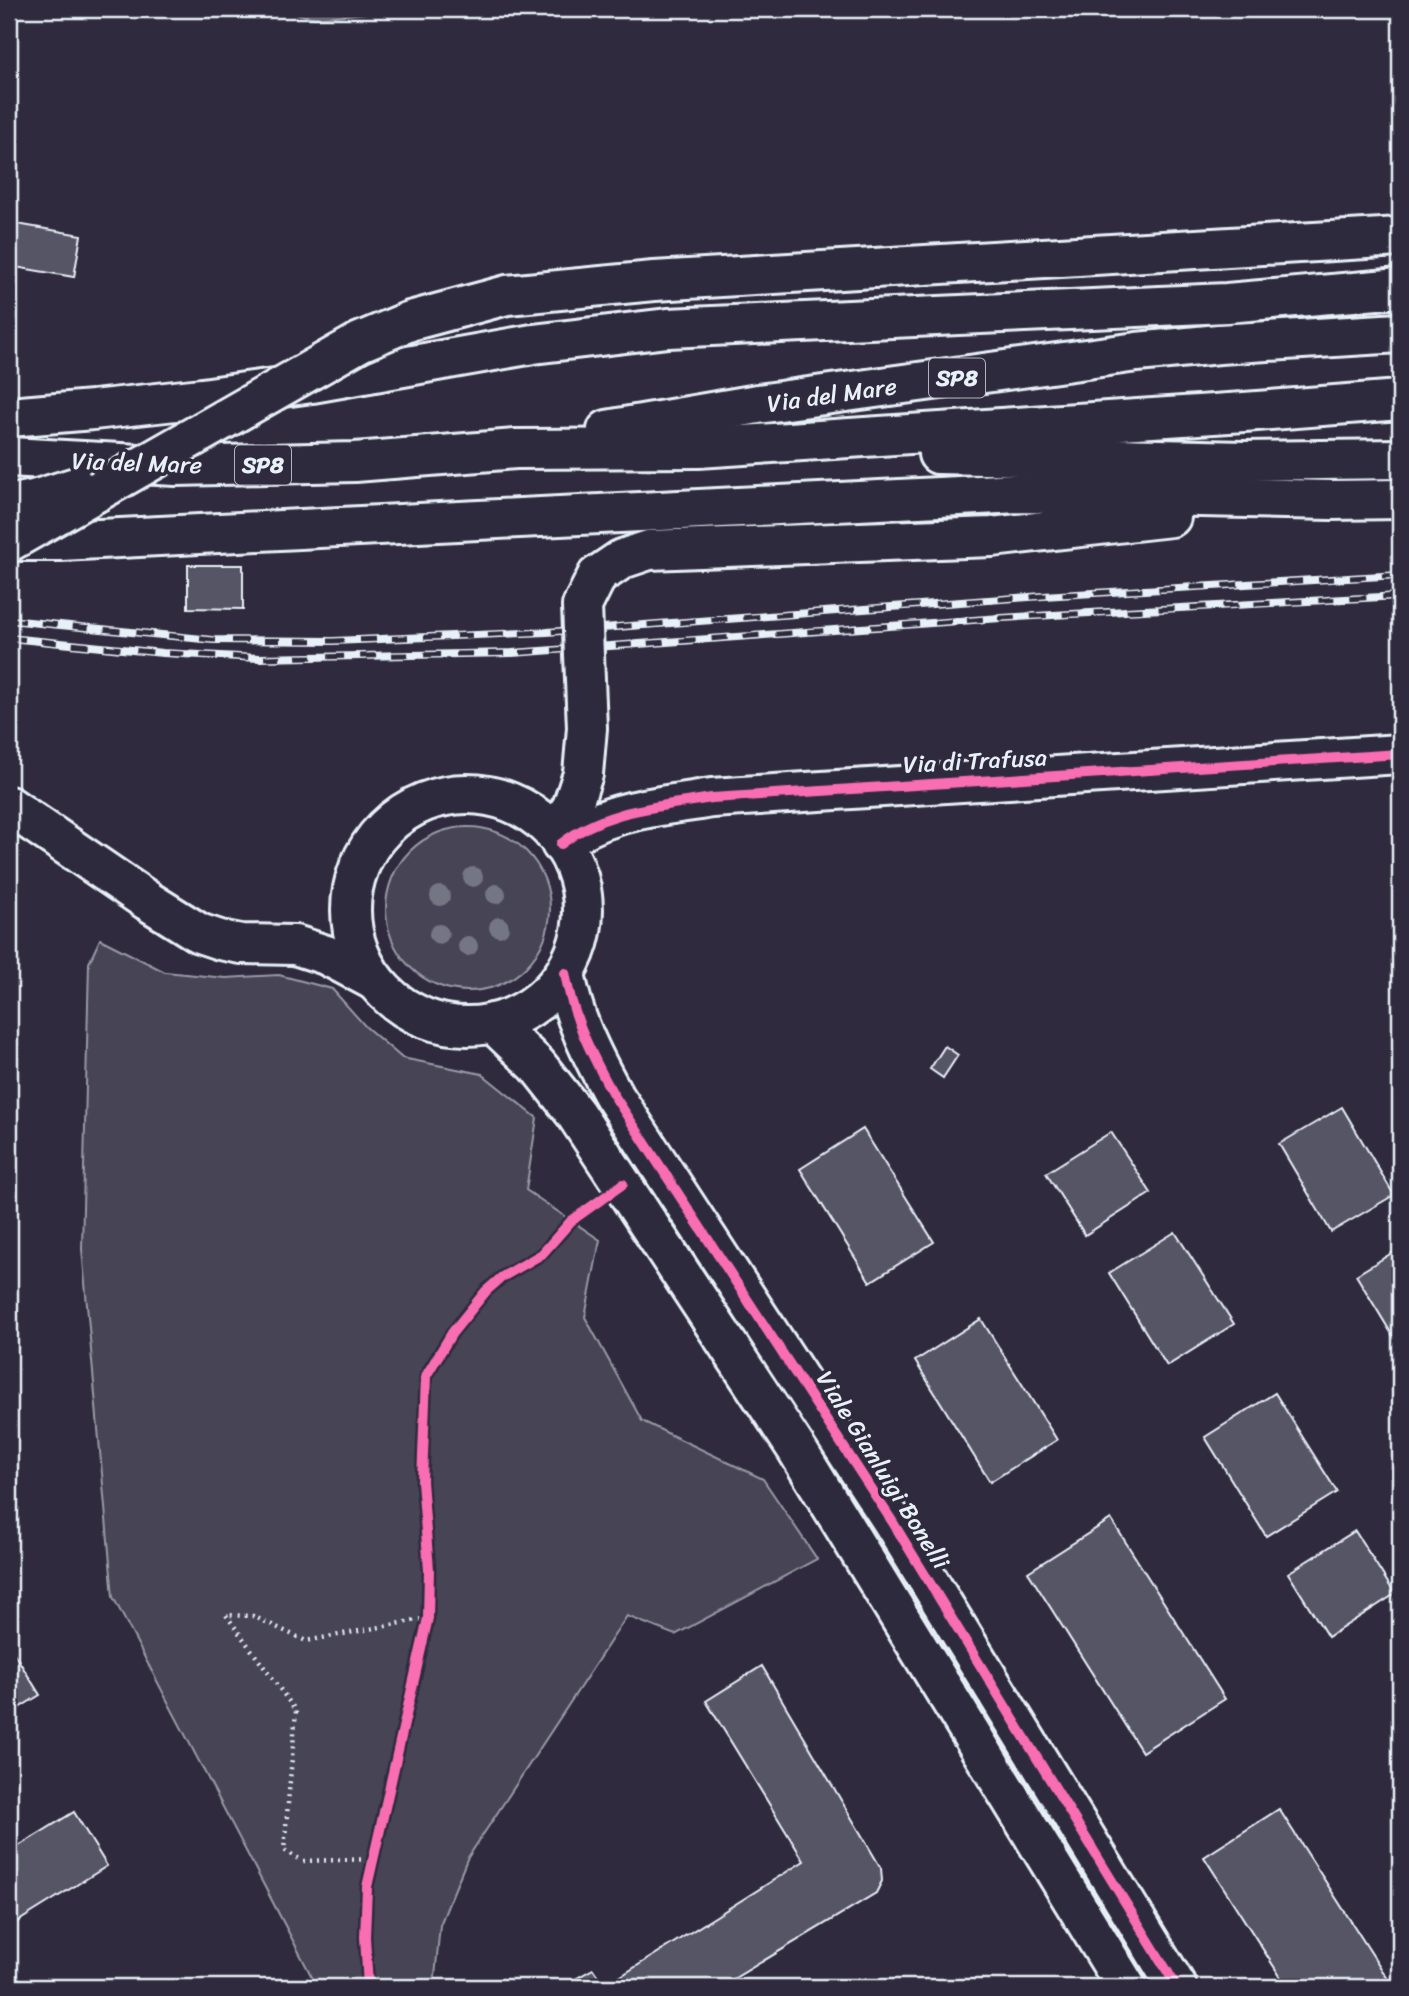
<svg xmlns="http://www.w3.org/2000/svg" width="1409" height="1996" font-family="Sriracha,sans-serif">
  <style>
    .green { fill: #464455; stroke: #979aa6; stroke-width: 2 }
    .water { fill: #696978; stroke: #9c9fab; stroke-width: 2 }
    .building { fill: #575565; stroke: #e8f1f8; stroke-width: 2 }
    .lines { fill: none; stroke-linecap: round; stroke-linejoin: round }
    .minor-casing { stroke: #e8f1f8; stroke-width: 44 }
    .major-casing { stroke: #e8f1f8; stroke-width: 44 }
    .path { stroke: #e8f1f8; stroke-width: 4.5; stroke-dasharray: 2 5; stroke-linecap: butt }
    .minor { stroke: #2f2a3d; stroke-width: 38 }
    .major { stroke: #2f2a3d; stroke-width: 38 }
    .rail-casing { stroke: #e8f1f8; stroke-width: 8 }
    .rail { stroke: #2f2a3d; stroke-width: 5; stroke-dasharray: 16; stroke-linecap: butt }
    .major-bridge-casing { stroke: #e8f1f8; stroke-width: 44; stroke-linecap: butt }
    .major-bridge { stroke: #2f2a3d; stroke-width: 38 }
    .cycleway-casing { stroke: #2f2a3d; stroke-width: 15 }
    .cycleway { stroke: #f96db3; stroke-width: 10 }
    .tree { fill: #757684 }
    .labels { text-anchor: middle; dominant-baseline: central; stroke-width: 7; stroke-linejoin: round; paint-order: stroke }
    .shield { fill: #2f2a3d; stroke: #b0b5c0; stroke-width: 2 }
    .shield-label { font-size: 23px; font-weight: bold; fill: #e8f1f8 }
    .street-label { font-size: 24px; fill: #e8f1f8; stroke: #2f2a3d }
  </style>
  <rect width="100%" height="100%" fill="#2f2a3d"/>
  <filter id="ink" filterUnits="userSpaceOnUse"><feTurbulence type="fractalNoise" baseFrequency=".0143" numOctaves="2"/><feDisplacementMap in="SourceGraphic" scale="14" xChannelSelector="R" yChannelSelector="G"/><feConvolveMatrix kernelMatrix="1 2 1 2 8 2 1 2 1" color-interpolation-filters="sRGB"/></filter>
  <g filter="url(#ink)">
    <g class="green">
      <circle cx="468" cy="909" r="82"/>
      <path d="M100,939L165,972L226,978L279,975L332,989L366,1027L402,1058L482,1074L537,1118L526,1190L600,1240L585,1317L642,1421L763,1479L817,1559L675,1635L627,1616L467,1859L440,1925L434,1987H313V1979L113,1597L82,1249L89,963Z"/>
    </g>
    <path class="water" d="M275,9H407L315,18Z"/>
    <g class="building">
      <path d="M11,223L81,235L74,277L9,266Z"/>
      <path d="M188,565H243V609L188,608Z"/>
      <path d="M945,1046L958,1055L943,1078L930,1069Z"/>
      <path d="M1342,1107L1394,1195L1331,1232L1279,1144Z"/>
      <path d="M863,1129L934,1242L870,1282L800,1169Z"/>
      <path d="M1111,1132L1151,1193L1085,1235L1046,1173Z"/>
      <path d="M1175,1232L1234,1324L1167,1366L1109,1273Z"/>
      <path d="M1400,1248V1338L1396,1341L1356,1275Z"/>
      <path d="M981,1319L1057,1440L990,1482L915,1361Z"/>
      <path d="M1275,1393L1337,1492L1266,1536L1205,1437Z"/>
      <path d="M1111,1519L1225,1699L1142,1752L1028,1572Z"/>
      <path d="M1355,1531L1395,1594L1328,1637L1288,1573Z"/>
      <path d="M9,1645L40,1695L9,1714Z"/>
      <path d="M762,1666L881,1868L882,1881L876,1893L720,1987H561L593,1969L605,1986L804,1861L706,1701Z"/>
      <path d="M1279,1809L1393,1987H1287L1204,1857Z"/>
      <path d="M74,1812L107,1866L9,1927V1852Z"/>
    </g>
    <g class="lines">
      <g class="minor-casing">
        <g id="minor">
          <path d="M561,844C604,809 659,807 712,798L1400,754"/>
          <path d="M565,973C573,1018 591,1054 613,1094L892,1521L1177,1987"/>
          <path d="M493,1023L537,1065L575,1113L796,1448L1126,1987"/>
        </g>
      </g>
      <g class="major-casing">
        <g id="major">
          <path d="M654,281L1400,237"/>
          <path d="M9,417L93,410L202,398L312,383L533,344L668,328L1227,303L1400,288"/>
          <path d="M607,430L758,404L1137,352L1219,344L1400,333"/>
          <path d="M938,454L1245,461L1400,459"/>
          <path d="M9,457L176,466L355,462L516,449L698,448L1244,412L1400,400"/>
          <path d="M9,541H60L1019,493L1331,500L1400,499"/>
          <path d="M597,576L622,559L649,550L992,537L1171,517"/>
          <circle cx="467" cy="910" r="116"/>
          <path d="M9,806L148,901L199,933L220,940L241,944L295,945L326,955L375,981"/>
          <path d="M554,833L572,807L583,774"/>
        </g>
      </g>
      <path class="path" d="M375,1859L303,1861L284,1850L296,1711L226,1615L253,1616L306,1641L428,1618"/>
      <use href="#minor" class="minor"/>
      <use href="#major" class="major"/>
      <g class="rail-casing">
        <g id="rail">
          <path d="M9,620L213,640L333,641L547,632L1043,596L1400,575"/>
          <path d="M9,638L163,653L259,658L512,653L1001,618L1400,596"/>
        </g>
      </g>
      <use href="#rail" class="rail"/>
      <g class="major-bridge-casing">
        <g id="major-bridge">
          <path d="M9,505L34,500L76,487"/>
          <path d="M9,542L360,342L410,321L507,295L654,281"/>
          <path d="M583,774L587,728L582,606L597,576"/>
        </g>
      </g>
      <use href="#major-bridge" class="major-bridge"/>
      <g class="cycleway-casing">
        <g id="cycleway">
          <path d="M561,844C604,809 659,807 712,798L1400,754"/>
          <path d="M565,973C573,1018 591,1054 613,1094L892,1521L1177,1987"/>
          <path d="M368,1987L365,1937L367,1887L428,1618L429,1570L422,1481L426,1376L452,1333L486,1291L502,1277L542,1254L571,1221L623,1184"/>
        </g>
      </g>
      <use href="#cycleway" class="cycleway"/>
    </g>
    <g class="tree">
      <circle cx="473" cy="877" r="10"/>
      <circle cx="496" cy="894" r="10"/>
      <circle cx="440" cy="896" r="10"/>
      <circle cx="499" cy="927" r="10"/>
      <circle cx="439" cy="934" r="10"/>
      <circle cx="468" cy="946" r="10"/>
    </g>
  </g>
  <g class="labels">
    <g class="shield">
      <rect x="929" y="358.5" width="56" height="39" rx="5"/>
      <rect x="235" y="445.5" width="56" height="39" rx="5"/>
    </g>
    <g class="shield-label">
      <text x="957" y="378">SP8</text>
      <text x="263" y="465">SP8</text>
    </g>
    <g class="street-label">
      <text transform="translate(832 395) rotate(-8)">Via del Mare</text>
      <text transform="translate(137 463) rotate(2)">Via del Mare</text>
      <text transform="translate(975 761) rotate(-3)">Via di Trafusa</text>
      <text transform="translate(883 1470) rotate(58)">Viale Gianluigi Bonelli</text>
    </g>
  </g>
  <rect width="1409" height="1996" fill="none" stroke="#2f2a3d" stroke-width="35"/>
  <rect x="18" y="18" width="1374" height="1961" fill="none" stroke="#e8f1f8" stroke-width="2.5" filter="url(#ink)"/>
</svg>
